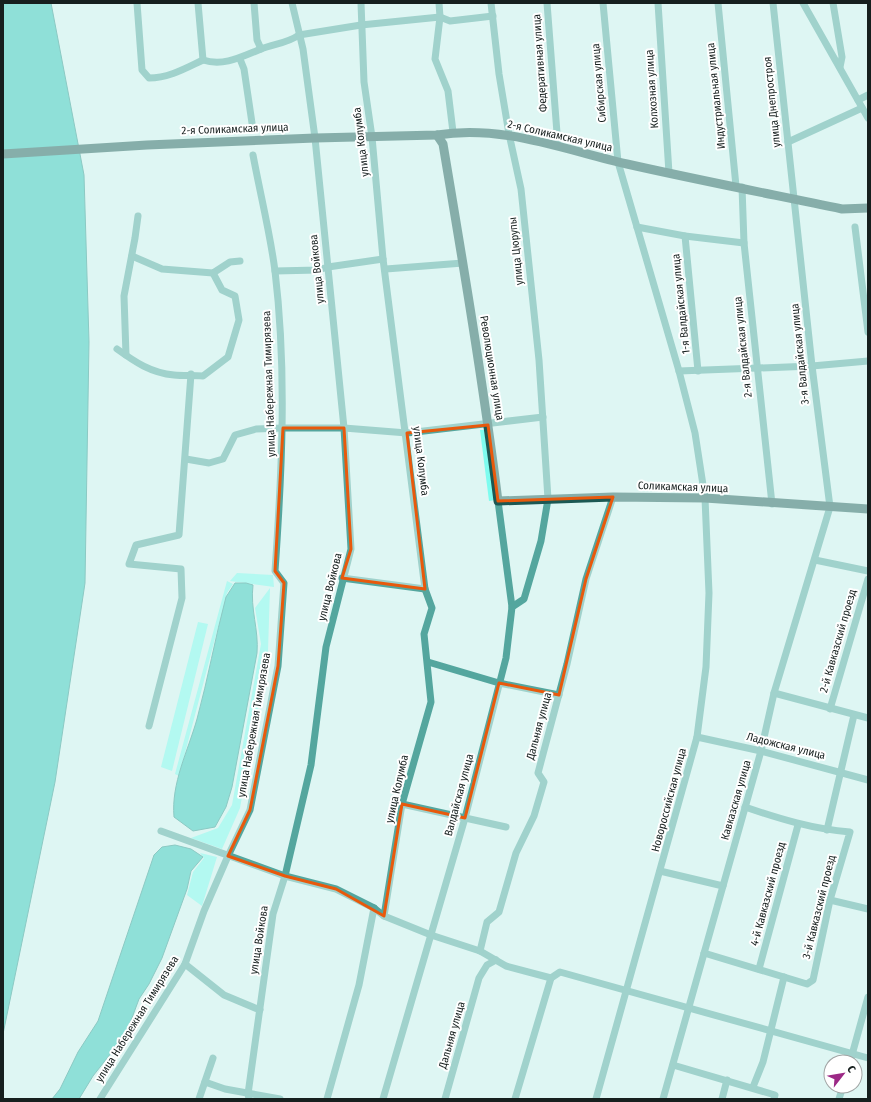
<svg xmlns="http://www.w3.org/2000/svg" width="871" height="1102" font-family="'Fira Sans Condensed',sans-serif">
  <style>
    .green { fill: #7efcef }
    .water { fill: #2fc5b9; stroke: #28938a }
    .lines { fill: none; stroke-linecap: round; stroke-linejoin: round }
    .minor { stroke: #54a69e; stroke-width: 7 }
    .major { stroke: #1c5853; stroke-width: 9 }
    .marked { fill: none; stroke: #e8590c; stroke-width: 3; stroke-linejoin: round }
    .labels { text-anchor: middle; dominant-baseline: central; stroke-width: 4; stroke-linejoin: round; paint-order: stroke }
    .street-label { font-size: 11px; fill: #161f1e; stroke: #fff }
  </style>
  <rect width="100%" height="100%" fill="#def6f3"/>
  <g class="green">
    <path d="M480,430H484L495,500L489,501Z"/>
    <path d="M237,573L273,575L274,587L230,581Z"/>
    <path d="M227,581L233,584L227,593L179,776L175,774Z"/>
    <path d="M270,588L268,651L240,808L222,849L191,838L218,828L232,805L261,644L255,608Z"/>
    <path d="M198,622L208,624L172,771L161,767Z"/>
    <path d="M200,853L217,857L202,906L187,895L193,872L204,858Z"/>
  </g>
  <g class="water">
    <path d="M3,3H51L84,175L89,342L85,583L55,782L3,1034Z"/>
    <path d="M235,583H246L253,585C250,609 259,630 257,653L232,787L226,807L215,827L193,831L174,817C171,783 188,751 197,719C208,679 215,638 226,597Z"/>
    <path d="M175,845L191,849L203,857L191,871L187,889L162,958L149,984L139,999L126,1034L93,1076L79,1099H52L60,1089L78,1052L98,1021L154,855L162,847Z"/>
  </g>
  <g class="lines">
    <g class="minor">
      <path d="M137,3L142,70L149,78C169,78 186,68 203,60C224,67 243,56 261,49C274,44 288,43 299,35L361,25L440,17L450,21L493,16"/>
      <path d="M198,3L203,60"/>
      <path d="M254,3L257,40L261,49"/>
      <path d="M361,3L364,82L372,137L383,259L425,589L432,608L424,634L431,702L402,804L384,916"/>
      <path d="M439,3L440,17L435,59L448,91L453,132"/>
      <path d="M547,3L558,146"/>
      <path d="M658,3L669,173"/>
      <path d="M718,3L736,186"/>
      <path d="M803,3L868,118"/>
      <path d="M833,3L842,57L840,67"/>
      <path d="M240,59L244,69L252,123"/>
      <path d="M858,100L868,95"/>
      <path d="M788,142L862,108"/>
      <path d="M742,187L744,243L772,504"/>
      <path d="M637,227L685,236L744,243"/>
      <path d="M855,227L868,332"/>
      <path d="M685,236L698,371"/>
      <path d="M132,256L162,269L213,273L230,262L240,261"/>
      <path d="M386,269L463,263"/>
      <path d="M275,271L318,270L328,267L383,259"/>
      <path d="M117,349C135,362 151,373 174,375C184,376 193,375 203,376L228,357L239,320L235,296L222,290L213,273"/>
      <path d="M126,355L124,296L135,238L138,216"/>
      <path d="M679,371L812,366L868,361"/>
      <path d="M186,459L209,463L223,459L235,435L256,429L283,428H344L407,433L543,417"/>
      <path d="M498,501L512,607"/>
      <path d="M815,560L868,571"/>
      <path d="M342,578L425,589"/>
      <path d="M428,662L499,683L559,695"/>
      <path d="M774,693L868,718"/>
      <path d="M830,709L868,579"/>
      <path d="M149,726L182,598L181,569L129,564L136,545L179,535L191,374"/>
      <path d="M697,737L761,751L868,780"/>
      <path d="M402,804L506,827"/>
      <path d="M827,830L854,715"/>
      <path d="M161,831L285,876L336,889L374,908L384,916L431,935L480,951L506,966L551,978L560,972L868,1058"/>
      <path d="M660,871L723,886"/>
      <path d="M830,900L868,909"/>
      <path d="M480,951L487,922L499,912L516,853L534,816L544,782L538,773L567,664L586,579L613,497"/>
      <path d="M704,953L807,984L813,980L830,900L850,832C813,829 780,819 745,807"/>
      <path d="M185,964L224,995L260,1010"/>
      <path d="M759,969L798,825"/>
      <path d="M850,1062L868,997"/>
      <path d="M673,1065L775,1095L774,1099"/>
      <path d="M205,1082L225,1089L280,1099"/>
      <path d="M753,1087L763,1062L784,977"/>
      <path d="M100,1099L185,964L204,911L228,856L250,810L278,666L284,583L275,571C282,471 287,371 275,271C270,232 260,193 253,155"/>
      <path d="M199,1099L213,1058"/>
      <path d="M249,1099L248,1094L273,914L285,876L311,765L326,647L351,549L344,428L315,138L303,49L292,3"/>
      <path d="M327,1099L359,985L374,908"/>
      <path d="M383,1099L465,818L506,658L512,607L524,599L541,541L548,499L539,360L521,189L509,134L499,74L491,3"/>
      <path d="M445,1099L479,978L487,965L496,960"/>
      <path d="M515,1099L551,978"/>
      <path d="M596,1099L697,737L706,667L709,593L705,498L695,433L679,371L618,162L603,3"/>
      <path d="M663,1099L761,751L774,693L830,507L812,366L773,3"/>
      <path d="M722,1099L727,1080"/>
      <path d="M839,1099L843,1086"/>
    </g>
    <g class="major">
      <path d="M437,135L443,144C463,263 483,382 498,501L613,497L705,498L868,509"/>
      <path d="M3,154L147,145L315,138L437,135C502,124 565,150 627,164C698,180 770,194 842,209L868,208"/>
    </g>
  </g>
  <path d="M0 0H871V1102H0ZM488,425L498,501L613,497L586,579L559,695L499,683L465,818L402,804L384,916L336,889L285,876L228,856L250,810L278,666L284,583L275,571L283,428H344L351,549L342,578L425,589L407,433Z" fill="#def6f3" fill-opacity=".55" fill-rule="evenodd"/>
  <path class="marked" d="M488,425L498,501L613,497L586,579L559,695L499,683L465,818L402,804L384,916L336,889L285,876L228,856L250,810L278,666L284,583L275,571L283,428H344L351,549L342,578L425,589L407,433Z"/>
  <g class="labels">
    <g class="street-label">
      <text transform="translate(540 63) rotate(-94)">Федеративная улица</text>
      <text transform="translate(599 83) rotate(-95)">Сибирская улица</text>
      <text transform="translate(652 89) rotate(-94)">Колхозная улица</text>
      <text transform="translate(716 96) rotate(-96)">Индустриальная улица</text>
      <text transform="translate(772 102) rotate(-96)">улица Днепростроя</text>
      <text transform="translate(235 129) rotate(-2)">2-я Соликамская улица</text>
      <text transform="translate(560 136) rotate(13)">2-я Соликамская улица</text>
      <text transform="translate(361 142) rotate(-97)">улица Колумба</text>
      <text transform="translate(516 251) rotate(-96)">улица Цюрупы</text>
      <text transform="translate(317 269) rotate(-96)">улица Войкова</text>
      <text transform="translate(681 304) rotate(-96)">1-я Валдайская улица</text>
      <text transform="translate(743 347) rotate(-96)">2-я Валдайская улица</text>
      <text transform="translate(800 354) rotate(-96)">3-я Валдайская улица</text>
      <text transform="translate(492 368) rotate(81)">Революционная улица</text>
      <text transform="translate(269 384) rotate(-92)">улица Набережная Тимирязева</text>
      <text transform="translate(421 461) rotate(83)">улица Колумба</text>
      <text transform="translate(683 487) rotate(2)">Соликамская улица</text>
      <text transform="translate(330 587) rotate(-76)">улица Войкова</text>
      <text transform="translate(838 641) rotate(-74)">2-й Кавказский проезд</text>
      <text transform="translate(254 725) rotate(-80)">улица Набережная Тимирязева</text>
      <text transform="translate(539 726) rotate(-75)">Дальняя улица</text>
      <text transform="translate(786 746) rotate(14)">Ладожская улица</text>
      <text transform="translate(397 789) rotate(-77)">улица Колумба</text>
      <text transform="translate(459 795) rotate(-75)">Валдайская улица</text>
      <text transform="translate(669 800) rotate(-75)">Новороссийская улица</text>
      <text transform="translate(736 800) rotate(-74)">Кавказская улица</text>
      <text transform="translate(768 894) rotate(-75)">4-й Кавказский проезд</text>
      <text transform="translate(819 907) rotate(-76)">3-й Кавказский проезд</text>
      <text transform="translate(259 940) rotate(-81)">улица Войкова</text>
      <text transform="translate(137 1019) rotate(-58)">улица Набережная Тимирязева</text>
      <text transform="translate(452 1035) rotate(-74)">Дальняя улица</text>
    </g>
  </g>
  <rect width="871" height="1102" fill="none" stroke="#161f1e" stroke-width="8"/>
  <g transform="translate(843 1074) rotate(59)"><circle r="19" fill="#ffffff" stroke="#a2a5a5"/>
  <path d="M0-3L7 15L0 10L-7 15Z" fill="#9c2986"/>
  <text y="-6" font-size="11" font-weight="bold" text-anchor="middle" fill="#161f1e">С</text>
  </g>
</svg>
